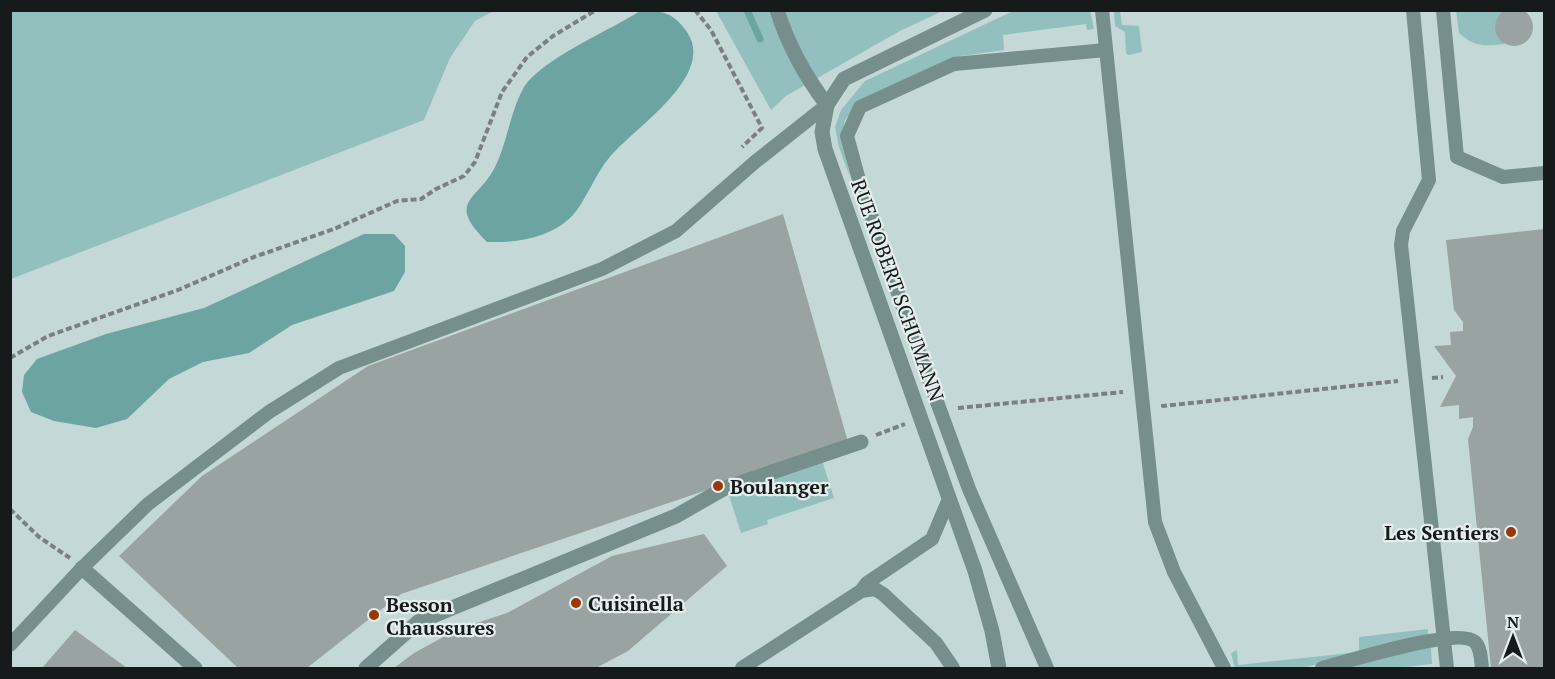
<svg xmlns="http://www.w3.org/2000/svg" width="1555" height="679" font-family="'PT Serif',serif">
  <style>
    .built { fill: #c4d8d7 }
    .green { fill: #93c0be }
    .water { fill: #6ba4a1 }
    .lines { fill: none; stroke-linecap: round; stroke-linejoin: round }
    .stream { stroke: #6ba4a1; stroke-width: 7 }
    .building { fill: #99a3a2 }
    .path { stroke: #7a8080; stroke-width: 4; stroke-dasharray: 6 3; stroke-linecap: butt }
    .service { stroke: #768e8c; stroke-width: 14 }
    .pedestrian { stroke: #768e8c; stroke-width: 15 }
    .minor { stroke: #768e8c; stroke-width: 15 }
    .poi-dot { fill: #9b3700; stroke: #e4eeed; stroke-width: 2 }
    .labels { text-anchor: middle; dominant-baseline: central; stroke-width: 4.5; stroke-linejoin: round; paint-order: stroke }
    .street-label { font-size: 20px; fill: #171a1a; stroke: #e4eeed }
    .poi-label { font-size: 20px; font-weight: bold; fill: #171a1a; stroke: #e4eeed; text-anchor: start }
  </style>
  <rect width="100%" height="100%" fill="#d7e1e0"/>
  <path class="built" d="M494,11H716L771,110L786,96L900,31L943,11H1544V668H11L10,279L424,120L450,58L475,21Z"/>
  <g class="green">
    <path d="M11,10H494V11L475,21L450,58L424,120L11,279Z"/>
    <path d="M716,11H943L900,31L786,96L771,110Z"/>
    <path d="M1013,11H1090L1094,29L1087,30L1086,24L1003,35L1004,50L962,56L857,105L845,120L842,139L850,177L839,147L835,127L841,110L865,81Z"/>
    <path d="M1114,11H1120L1122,25L1139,26L1142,52L1128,55L1126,53L1125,32L1115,26Z"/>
    <path d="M1456,11H1505C1490,21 1495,33 1505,44C1484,46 1476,48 1459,33Z"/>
    <path d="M821,457L834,498L767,520L768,524L741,533L728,492Z"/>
    <path d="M1428,629V637L1302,668H1235L1231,653L1237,650L1238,665L1359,652V637Z"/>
    <path d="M1431,648L1432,664L1396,668H1344L1413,649Z"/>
  </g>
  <g class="water">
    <path d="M640,11C662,10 674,13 687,32C717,76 632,129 609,158C596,173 584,204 572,216C551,238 516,243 487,242C445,201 478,201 495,167C507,143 510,113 523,89C539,60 611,30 640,11Z"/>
    <path d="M364,234H394L405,246V272L394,291L292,325L249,353L203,362L169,379L127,419L96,428L54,421L31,412L22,392L24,375L37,359L106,334L204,308Z"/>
  </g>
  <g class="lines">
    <path class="stream" d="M747,10L760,39"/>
  </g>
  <g class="building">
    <circle cx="1514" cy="27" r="19"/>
    <path d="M783,214L848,442L401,594L307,668H238L119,556L202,476L368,366Z"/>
    <path d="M1544,229V668H1491L1468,439L1473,427V417L1459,419V405L1440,407L1456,376L1434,346L1451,345L1450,332L1463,331V322L1454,310L1446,240Z"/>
    <path d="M704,534L727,566L628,651L596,668H394L414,653L458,629L507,613L612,556Z"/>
    <path d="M75,630L127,668H42Z"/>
  </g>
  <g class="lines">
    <g class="path">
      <path d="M695,10L711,30L762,128L742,147"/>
      <path d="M10,358L48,336L178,290L254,257L334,229L397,201L421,199L436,189L464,176L475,162L502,92L527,57L553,36L596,10"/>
      <path d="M1432,378L1443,377"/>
      <path d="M1163,404V406L1398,381"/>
      <path d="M958,408L1123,392"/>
      <path d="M876,435L905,424"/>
      <path d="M10,509L39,537L70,558"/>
    </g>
    <g class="service">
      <path d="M1102,10L1155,522L1174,572L1224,668"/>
      <path d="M1413,10L1429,180L1403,231L1401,245L1447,668"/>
      <path d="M1443,10L1457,157L1503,177L1544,173"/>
      <path d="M861,591L875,589L883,594L936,643L953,668"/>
      <path d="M10,645L82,568L148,504L269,412L339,368L602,269L676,231L755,162L827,105"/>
      <path d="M742,668L861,591L867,583L932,539L949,499"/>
      <path d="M1047,668L969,489L911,331L859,180L847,136L860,107L954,64L1106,50"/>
      <path d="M1322,668C1346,662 1459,626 1475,642C1481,648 1481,660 1482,668"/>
    </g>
    <g class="pedestrian">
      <path d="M82,568L195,668"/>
      <path d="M366,668L418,622L676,516L725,488L861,442"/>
    </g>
    <g class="minor">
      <path d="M777,10C788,45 805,76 827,105"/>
      <path d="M985,10L844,79L827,105L822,132L825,149L975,571L992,631L999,668"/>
    </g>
  </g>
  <g class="poi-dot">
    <circle cx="718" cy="486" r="6"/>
    <circle cx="1511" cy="532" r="6"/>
    <circle cx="576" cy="603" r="6"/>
    <circle cx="374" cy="615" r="6"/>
  </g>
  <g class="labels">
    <g class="street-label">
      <text transform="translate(898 290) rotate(70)">RUE ROBERT SCHUMANN</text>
    </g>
    <g class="poi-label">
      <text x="730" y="486">Boulanger</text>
      <text x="1499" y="532" text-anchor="end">Les Sentiers</text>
      <text x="588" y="603">Cuisinella</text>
      <text x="386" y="604">Besson<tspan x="386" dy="23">Chaussures</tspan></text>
    </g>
  </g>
  <rect width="1555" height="679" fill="none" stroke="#171a1a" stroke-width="24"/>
  <g transform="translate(1513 637)" stroke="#e4eeed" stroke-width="4.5" paint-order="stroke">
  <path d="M0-4.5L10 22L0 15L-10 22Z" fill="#171a1a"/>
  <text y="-9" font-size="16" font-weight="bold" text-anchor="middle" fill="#171a1a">N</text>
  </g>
</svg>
